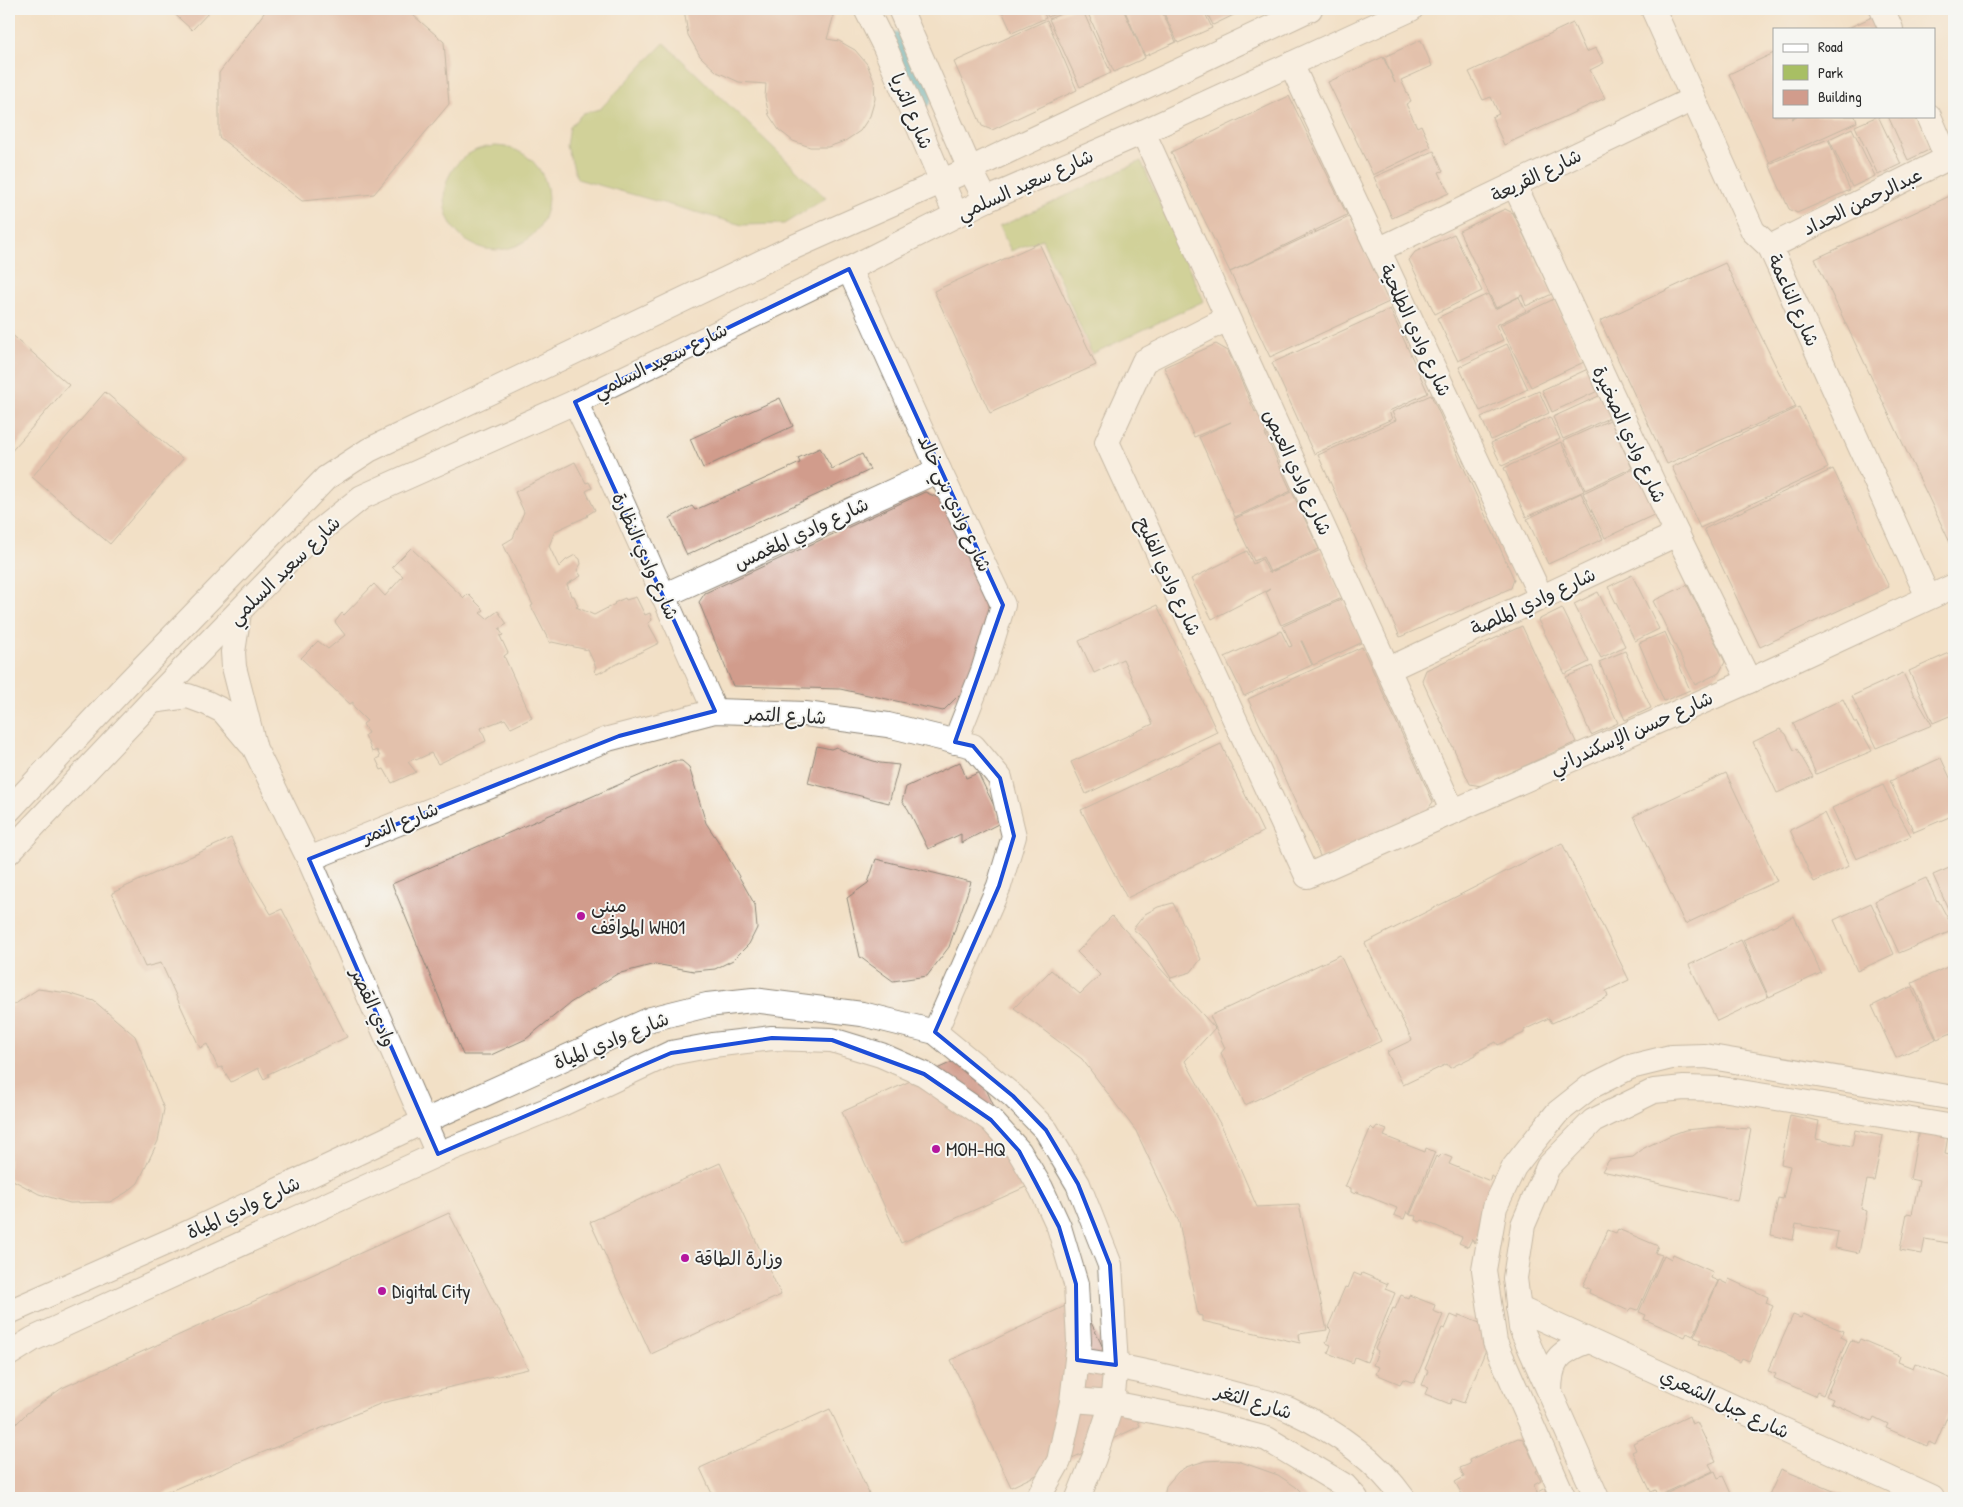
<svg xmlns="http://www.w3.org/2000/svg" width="1963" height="1507" font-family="'Patrick Hand','Playpen Sans Arabic',sans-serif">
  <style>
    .green { fill: #a8bf64; stroke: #6a7548 }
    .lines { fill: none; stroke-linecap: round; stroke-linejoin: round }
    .river { stroke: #45aec4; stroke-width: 31 }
    .building { fill: #d19c8c }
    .minor-casing { stroke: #8e8678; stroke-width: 26 }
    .minor { stroke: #fff; stroke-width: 24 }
    .marked { fill: none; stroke: #1d4ed8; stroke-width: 4; stroke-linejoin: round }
    .poi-dot { fill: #b5179e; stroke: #f6f6f2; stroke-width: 2 }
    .labels { text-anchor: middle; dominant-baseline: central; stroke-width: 4; stroke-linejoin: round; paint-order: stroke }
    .street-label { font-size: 19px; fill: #2b2b2b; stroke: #f6f6f2 }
    .poi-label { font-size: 19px; fill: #2b2b2b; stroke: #f6f6f2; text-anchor: start }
  </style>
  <rect width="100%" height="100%" fill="#f6f6f2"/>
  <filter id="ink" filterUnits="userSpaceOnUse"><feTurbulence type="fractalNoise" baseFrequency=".02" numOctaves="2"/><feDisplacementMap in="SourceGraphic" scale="10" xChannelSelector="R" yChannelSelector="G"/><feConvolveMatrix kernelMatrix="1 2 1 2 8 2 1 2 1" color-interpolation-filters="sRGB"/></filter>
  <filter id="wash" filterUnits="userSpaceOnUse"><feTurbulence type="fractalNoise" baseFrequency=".0096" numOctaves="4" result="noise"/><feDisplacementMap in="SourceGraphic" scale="20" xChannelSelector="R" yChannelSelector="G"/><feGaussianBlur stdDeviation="1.12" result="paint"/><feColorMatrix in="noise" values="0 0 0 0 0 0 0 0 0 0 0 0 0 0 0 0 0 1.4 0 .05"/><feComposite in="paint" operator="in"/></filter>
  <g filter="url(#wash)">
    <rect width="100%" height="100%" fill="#f2e0c6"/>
    <g class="green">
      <path d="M664,43L826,198L784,224L742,225L577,179L567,146L570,127L583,113L600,109Z"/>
      <circle cx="496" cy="198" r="52"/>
      <path d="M1141,161L1204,301L1092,354L1042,239L1011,251L999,227Z"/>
    </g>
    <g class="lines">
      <path class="river" d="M895,48L918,94"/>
    </g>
    <g id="blocks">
      <g class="building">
        <path d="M169,9H212L192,30Z"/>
        <path d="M267,9H406L444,42L449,104L374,194L302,201L219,137V73Z"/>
        <path d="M684,9H832L833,18L827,39L839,41L855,50L867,64L874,81L875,99L870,116L860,131L845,141L828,147H810L793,141L779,130L769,115L765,97L766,84L739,82L717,72L700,56L688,35Z"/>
        <path d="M1001,9H1042L1046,18L1012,33Z"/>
        <path d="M1044,9H1067L1048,17Z"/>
        <path d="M1072,9H1082L1111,73L1080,87L1049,19Z"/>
        <path d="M1086,9H1123L1145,58L1114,72Z"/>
        <path d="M1124,9H1161L1176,42L1145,56Z"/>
        <path d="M1162,9H1203L1212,28L1178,43Z"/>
        <path d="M1205,9H1246L1213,25Z"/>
        <path d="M1872,17L1878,29H1846Z"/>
        <path d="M1047,20L1077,90L992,130L982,126L954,62Z"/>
        <path d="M1573,23L1586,52L1596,48L1604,63L1590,70L1605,98L1504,145L1492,117L1499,114L1491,97L1483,100L1469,72Z"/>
        <path d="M1421,40L1432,66L1401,80L1411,101L1406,104L1417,127L1421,125L1431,147L1373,175L1328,82L1383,57L1395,83L1384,57Z"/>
        <path d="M1774,53V116H1795L1791,119L1797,116H1855L1857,122L1769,162L1729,74Z"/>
        <path d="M1289,96L1347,215L1230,272L1171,152Z"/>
        <path d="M1878,116L1901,164L1878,175L1855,126Z"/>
        <path d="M1888,116H1915L1931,149L1908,160Z"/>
        <path d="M1852,128L1875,176L1852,187L1829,139Z"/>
        <path d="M1828,139L1850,190L1797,213L1789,209L1769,164Z"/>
        <path d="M1434,151L1443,171L1439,172L1449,193L1392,218L1374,177Z"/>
        <path d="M1954,194V551L1815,259Z"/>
        <path d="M1505,209L1513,213L1552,294L1526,306L1522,295L1496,308L1459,231Z"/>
        <path d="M1349,217L1389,302L1270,357L1230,272Z"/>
        <path d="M1454,234L1482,291L1435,314L1409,260L1415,252Z"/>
        <path d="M1039,243L1096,365L990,413L934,291Z"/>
        <path d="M1725,263L1796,407L1667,464L1600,321Z"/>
        <path d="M1488,294L1495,309L1519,297L1526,311L1496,325L1503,340L1458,361L1437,318Z"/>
        <path d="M1554,299L1584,362L1531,387L1500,325Z"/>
        <path d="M1390,309L1428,393L1389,411L1392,419L1314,454L1272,363Z"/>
        <path d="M9,332L69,385L9,454Z"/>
        <path d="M1216,344L1228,351L1255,412L1259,410L1270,432L1265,434L1291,491L1235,517L1199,437L1231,422L1194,437L1164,367Z"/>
        <path d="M1507,344L1528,389L1480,411L1459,367Z"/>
        <path d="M1590,368L1600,390L1552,412L1542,390Z"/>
        <path d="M1539,391L1549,413L1491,440L1481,417Z"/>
        <path d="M105,392L183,459L110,544L32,477Z"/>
        <path d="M1431,395L1514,579L1511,588L1400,637L1318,455L1396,420L1392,412Z"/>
        <path d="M1601,395L1611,417L1563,439L1553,417Z"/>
        <path d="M780,398L793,426L703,468L690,439Z"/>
        <path d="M1799,407L1828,468L1700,528L1672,467Z"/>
        <path d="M1550,417L1560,439L1502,466L1491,443Z"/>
        <path d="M1610,420L1632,468L1585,490L1563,441Z"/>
        <path d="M1561,442L1584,491L1526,517L1504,468Z"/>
        <path d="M820,448L832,469L862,454L870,470L687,555L670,518L692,506L695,510L800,463L798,458Z"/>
        <path d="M575,462L586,483L589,482L592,488L586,491L595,510L587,515L588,516L555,531L549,546L559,567L566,560L575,555L580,559L581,564L577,570L581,576L567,584L571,596H574L578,606L576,607L594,615L615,604L614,603L625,598L626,600L636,597L645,615L650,613L652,620L648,623L659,643L597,674L594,671L596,667L588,650L552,642L550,643L531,606L533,605L503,544L513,538L524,512L515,492Z"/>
        <path d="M1638,467L1660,512L1605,538L1583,493Z"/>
        <path d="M1833,469L1889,587L1760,647L1704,529Z"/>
        <path d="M925,492L943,500L989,604L990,613L970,684L943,711L840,689L733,686L699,602L705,593Z"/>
        <path d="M1292,492L1319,549L1270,572L1263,557L1254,561L1234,519Z"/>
        <path d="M1581,493L1603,539L1548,564L1527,519Z"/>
        <path d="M411,548L464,598L468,594L484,610L480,613L487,619L498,611L507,624L499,629L503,635L500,636L508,653L504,656L532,718L511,728L505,719L481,728L486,741L438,764L431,753L416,760L414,758L408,762L416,772L392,783L384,769L381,770L376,759L380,757L377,750L372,752L365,735L368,733L363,724L367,721L353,707V702L350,704L301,658L318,641L328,649L345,635L335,622L342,613L344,615L374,584L385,596L403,576L392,567Z"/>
        <path d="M1321,550L1342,598L1281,625L1266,592L1270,589L1212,619L1191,579L1247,551L1253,564L1262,559L1269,573Z"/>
        <path d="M1632,575L1659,629L1635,641L1608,587Z"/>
        <path d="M1687,585L1725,662L1719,673L1695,685L1653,601Z"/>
        <path d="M1598,592L1625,646L1601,658L1574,604Z"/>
        <path d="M1343,599L1363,642L1313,665L1302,641H1301L1312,665L1244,696L1225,657L1281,631L1289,647L1292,646L1283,626Z"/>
        <path d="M1157,605L1217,732L1086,794L1071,762L1153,724L1123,659L1094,673L1079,641Z"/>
        <path d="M1562,608L1589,662L1565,674L1538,620Z"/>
        <path d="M1522,626L1576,742L1481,786L1470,784L1422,680L1426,670Z"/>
        <path d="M1665,632L1690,690L1664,701L1639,643Z"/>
        <path d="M1362,647L1433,802L1427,810L1321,858L1248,699Z"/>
        <path d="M1625,651L1651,708L1625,720L1599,662Z"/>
        <path d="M1954,651V714L1933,723L1909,671Z"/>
        <path d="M1592,666L1618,723L1591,735L1566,677Z"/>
        <path d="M1903,673L1914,696H1915L1932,725L1876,748L1852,696Z"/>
        <path d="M1843,699L1854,722H1856L1872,751L1816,774L1793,723Z"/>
        <path d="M1780,729L1786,734L1794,750L1797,749L1813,777L1777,793L1753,742Z"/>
        <path d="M1221,744L1263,832L1127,898L1081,810Z"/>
        <path d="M817,746L831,749L836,747L848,753L880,763L899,765L889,803L808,783Z"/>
        <path d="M1941,758L1951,780L1954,783V815L1914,832L1890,781Z"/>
        <path d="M673,761H682L689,767L706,823L724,850L755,905L757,928L749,944L733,960L715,969L694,971L655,964L617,974L570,1003L526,1039L491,1055H463L392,884Z"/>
        <path d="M960,762L966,778L978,773L1002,822L961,843V834L928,849L908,809L902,801L906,787Z"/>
        <path d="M1726,773L1777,881L1685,924L1634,816Z"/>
        <path d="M1883,785L1894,807H1895L1911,836L1856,859L1832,808Z"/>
        <path d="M1824,813L1849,866L1814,882L1790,830Z"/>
        <path d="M231,838L253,884L271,914L282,909L347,1037L268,1074L269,1076L264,1079L258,1068L231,1082L222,1067L218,1068L207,1044L200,1048L161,963L145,967L112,893Z"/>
        <path d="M1562,843L1629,980L1606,991L1608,997L1552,1023L1549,1018L1524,1030V1033L1498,1045L1496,1042L1476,1052V1055L1450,1068L1447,1064L1403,1085L1387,1052L1412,1040L1365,943Z"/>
        <path d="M876,859L971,882L949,947L927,976L893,981L860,957L847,898L868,883Z"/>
        <path d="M1954,866V922L1933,875Z"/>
        <path d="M1926,878L1937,901L1938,900L1954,930L1899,953L1875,901Z"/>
        <path d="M1173,903L1201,959L1191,972L1171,978L1147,941L1133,929L1145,914L1158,907Z"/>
        <path d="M1871,903L1894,954L1857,971L1834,920Z"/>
        <path d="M1112,916L1215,1028L1185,1061L1223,1129L1257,1207L1299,1205L1327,1330L1299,1334L1300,1343L1202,1321V1316L1198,1315L1179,1222L1136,1131L1082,1059L1014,1008L1051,970L1080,994L1100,975L1077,952Z"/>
        <path d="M1794,916L1821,973L1769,997L1743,940Z"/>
        <path d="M1741,940L1768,997L1717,1021L1689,965Z"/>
        <path d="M1340,955L1381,1041L1245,1105L1221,1053L1225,1048L1210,1016Z"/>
        <path d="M1954,964V1032L1937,1039L1912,983Z"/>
        <path d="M1911,987L1936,1039L1896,1058L1872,1006Z"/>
        <path d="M38,989L68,993L94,1001L135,1036L164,1109L158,1141L138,1183L127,1192L110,1202L70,1203L39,1194L9,1178V1008Z"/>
        <path d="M970,1054L1030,1185L901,1243L842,1112Z"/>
        <path d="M1790,1115L1819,1121L1816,1139L1852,1146L1855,1130L1883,1136L1874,1181L1867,1180L1861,1209L1867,1211L1859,1253L1835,1248L1838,1232L1796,1224L1793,1240L1771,1235L1778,1198L1783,1199L1790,1166L1781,1164Z"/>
        <path d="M1377,1126L1387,1130L1384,1136L1425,1152L1426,1148L1435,1152L1409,1215L1407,1211L1404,1219L1394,1215L1397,1208L1357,1192L1355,1194L1351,1192V1188L1345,1187L1371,1127L1374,1130Z"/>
        <path d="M1718,1127L1751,1129L1737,1201L1602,1171L1609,1160L1633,1157L1644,1148L1671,1135L1685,1130Z"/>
        <path d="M1919,1130L1948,1136L1945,1154L1954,1156V1244L1925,1239L1922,1254L1900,1250L1907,1213L1912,1214L1919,1181L1910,1179Z"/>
        <path d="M1442,1154L1452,1158L1449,1164L1490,1181L1491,1176L1500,1180L1474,1243L1472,1239L1468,1247L1459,1243L1462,1237L1422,1220L1420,1222L1415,1220L1416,1216L1410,1215L1436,1156L1438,1158Z"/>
        <path d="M720,1163L781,1295L651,1354L590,1222Z"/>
        <path d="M449,1213L528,1369L382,1403L153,1498H9V1431L27,1413L62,1388Z"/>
        <path d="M1618,1229L1658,1246L1655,1253L1662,1255L1638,1310L1632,1308L1629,1311L1589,1293L1590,1289L1583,1286L1608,1230L1616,1233Z"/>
        <path d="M1673,1254L1713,1272L1711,1278L1718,1281L1693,1336L1687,1333L1685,1337L1644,1319L1646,1315L1639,1312L1664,1255L1671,1259Z"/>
        <path d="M1354,1273L1361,1276L1362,1273L1388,1284L1385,1289L1395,1293L1367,1362L1355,1357L1353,1363L1328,1353L1331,1345L1326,1343L1331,1330L1328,1327L1345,1287L1348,1288Z"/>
        <path d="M1729,1279L1768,1297L1766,1303L1773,1306L1749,1361L1742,1358L1740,1362L1699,1344L1701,1340L1694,1337L1719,1280L1727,1284Z"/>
        <path d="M1401,1295L1408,1298L1409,1295L1435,1305L1433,1311L1443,1315L1414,1383L1403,1379L1400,1384L1376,1374L1379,1367L1373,1365L1378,1351L1375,1349L1393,1308L1395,1309Z"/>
        <path d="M1080,1299L1140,1426L1011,1487L951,1360Z"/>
        <path d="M1803,1314L1843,1331L1841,1337L1847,1340L1823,1395L1817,1392L1815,1396L1774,1378L1776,1374L1768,1371L1793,1315L1801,1318Z"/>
        <path d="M1451,1315L1458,1318L1459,1315L1485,1325L1492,1335L1464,1403L1452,1399L1450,1404L1425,1394L1428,1387L1422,1385L1428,1371L1425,1369L1442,1328L1445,1329Z"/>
        <path d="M1860,1339L1900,1356L1898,1362L1913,1368L1915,1363L1954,1380L1952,1387L1954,1388V1401L1935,1445L1929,1442L1927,1446L1886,1428L1888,1424L1874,1417L1872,1421L1831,1403L1833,1399L1826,1396L1851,1340L1858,1343Z"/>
        <path d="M830,1409L871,1498H714L700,1468Z"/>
        <path d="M1689,1416L1692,1424L1697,1422L1716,1461L1709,1464L1713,1471L1658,1496L1656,1490L1651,1492L1632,1452L1636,1450L1633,1443Z"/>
        <path d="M1518,1438L1523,1439L1532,1458L1534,1457L1539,1469L1536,1471L1541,1481L1534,1485L1536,1493L1545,1488L1549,1497L1552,1496L1553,1498H1464L1455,1482L1464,1477L1460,1468L1470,1464L1469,1460Z"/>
        <path d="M1226,1460L1238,1461L1278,1475L1296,1487L1307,1498H1164L1166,1486L1178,1472L1186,1467L1205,1461Z"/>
        <path d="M1781,1469L1850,1498H1768Z"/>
        <path d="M1715,1471L1718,1478L1723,1476L1733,1498H1657Z"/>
      </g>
    </g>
  </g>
  <g filter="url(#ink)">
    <use href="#blocks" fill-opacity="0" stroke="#8e8678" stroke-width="1"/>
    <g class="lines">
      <g class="minor-casing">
        <g id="minor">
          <path d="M866,9L885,47L956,215"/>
          <path d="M900,9L970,169L986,200"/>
          <path d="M1653,9L1753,231L1770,247L1928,597"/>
          <path d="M1882,9L1891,29"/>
          <path d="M1291,64L1541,597"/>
          <path d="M1929,116L1947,158"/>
          <path d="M1143,132L1453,812"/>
          <path d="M1515,186L1677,534L1749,681"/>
          <path d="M1770,247L1954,155"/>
          <path d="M1378,250L1693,99"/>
          <path d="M849,269L939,470L1003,605L983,671L955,742"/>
          <path d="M1227,319L1144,361L1107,442L1307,876L1749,681L1954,586"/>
          <path d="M575,402L603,460L715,711"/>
          <path d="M663,596L939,470"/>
          <path d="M239,613L233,652L234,667L255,749L309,859L438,1154"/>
          <path d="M1389,669L1677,534"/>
          <path d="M152,701L188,696L207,703L223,711L250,743"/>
          <path d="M9,810L125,686L326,478L369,450L787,250L970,169L1310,9"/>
          <path d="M9,852L152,701L308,540L362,497L575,402L849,269L986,200L1143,132L1411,9"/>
          <path d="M309,859L608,739L715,711L805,714L888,725L973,746L1000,778L1014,836L999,886L935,1032"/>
          <path d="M1518,1308L1932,1498"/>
          <path d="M9,1312L179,1237L425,1121L651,1019L707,1005L753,1000L862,1014L935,1032L1013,1096L1046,1130L1078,1184L1110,1265L1116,1365L1112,1403L1094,1458L1078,1498"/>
          <path d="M9,1354L33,1339L438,1154L562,1104L671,1053L713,1045L772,1038L832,1040L881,1055L924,1074L991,1120L1019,1151L1041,1188L1059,1227L1076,1284L1079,1342L1072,1402L1059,1461L1038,1498"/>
          <path d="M1077,1360C1131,1367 1183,1380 1234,1394C1252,1399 1273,1402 1290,1410C1333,1430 1375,1458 1403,1498"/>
          <path d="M1550,1393C1550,1361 1558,1352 1588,1341"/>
          <path d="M1073,1400L1112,1403L1188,1418L1267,1439L1345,1486L1356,1498"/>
          <path d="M1564,1498L1495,1342L1484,1270L1495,1207L1514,1167L1532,1144L1557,1113L1590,1087L1630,1067L1671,1057L1705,1056L1954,1098"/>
          <path d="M1597,1498L1521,1328L1515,1278L1523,1225L1548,1167L1593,1121L1654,1091L1684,1088L1722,1089L1954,1127"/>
        </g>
      </g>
      <use href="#minor" class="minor"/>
    </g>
  </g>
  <path d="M0 0H1963V1507H0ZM849,269L1003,605L955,742L973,746L1000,778L1014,836L999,886L935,1032L1013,1096L1046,1130L1078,1184L1110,1265L1116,1365L1077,1360L1076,1284L1059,1227L1019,1151L991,1120L924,1074L832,1040L772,1038L671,1053L438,1154L309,859L619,736L715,711L575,402Z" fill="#f2e0c6" fill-opacity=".55" fill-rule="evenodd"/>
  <path class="marked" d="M849,269L1003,605L955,742L973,746L1000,778L1014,836L999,886L935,1032L1013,1096L1046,1130L1078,1184L1110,1265L1116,1365L1077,1360L1076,1284L1059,1227L1019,1151L991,1120L924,1074L832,1040L772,1038L671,1053L438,1154L309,859L619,736L715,711L575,402Z"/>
  <g class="poi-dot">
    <circle cx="581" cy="916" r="5"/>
    <circle cx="936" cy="1149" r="5"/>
    <circle cx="685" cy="1258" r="5"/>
    <circle cx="382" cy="1291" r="5"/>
  </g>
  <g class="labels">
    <g class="street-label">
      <text transform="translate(912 111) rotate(67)">شارع الثريا</text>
      <text transform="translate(1536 175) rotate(-26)">شارع القريعة</text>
      <text transform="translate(1025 184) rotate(-24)">شارع سعيد السلمي</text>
      <text transform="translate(1862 201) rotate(-26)">عبدالرحمن الحداد</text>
      <text transform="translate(1794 300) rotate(66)">شارع الناعمة</text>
      <text transform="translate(1416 330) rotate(65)">شارع وادي الطلحية</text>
      <text transform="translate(660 360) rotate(-26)">شارع سعيد السلمي</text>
      <text transform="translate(1630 434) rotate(65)">شارع وادي الصخيرة</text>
      <text transform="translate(1298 472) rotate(65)">شارع وادي العيص</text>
      <text transform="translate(955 503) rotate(65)">شارع وادي بني خالد</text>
      <text transform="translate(801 533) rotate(-25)">شارع وادي المغمس</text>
      <text transform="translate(646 556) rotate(66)">شارع وادي النظارة</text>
      <text transform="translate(284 570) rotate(-44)">شارع سعيد السلمي</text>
      <text transform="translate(1169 576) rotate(65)">شارع وادي الفليح</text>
      <text transform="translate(1533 601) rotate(-25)">شارع وادي الملصة</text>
      <text transform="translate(786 715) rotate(3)">شارع التمر</text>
      <text transform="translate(1631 732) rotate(-24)">شارع حسن الإسكندراني</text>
      <text transform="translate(400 822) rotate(-22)">شارع التمر</text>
      <text transform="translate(374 1007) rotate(66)">وادي القصر</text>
      <text transform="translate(611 1040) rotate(-22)">شارع وادي المياة</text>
      <text transform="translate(243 1207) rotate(-25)">شارع وادي المياة</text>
      <text transform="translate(1254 1401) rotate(17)">شارع الثغر</text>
      <text transform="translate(1725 1403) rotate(25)">شارع جبل الشعري</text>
    </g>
    <g class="poi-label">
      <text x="591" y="905">مبنى<tspan x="591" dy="22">المواقف WH01</tspan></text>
      <text x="946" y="1149">MOH-HQ</text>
      <text x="695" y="1258">وزارة الطاقة</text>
      <text x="392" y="1291">Digital City</text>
    </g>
  </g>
  <rect width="1963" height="1507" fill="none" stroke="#f6f6f2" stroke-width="30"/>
  <rect x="1773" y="28" width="162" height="90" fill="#f6f6f2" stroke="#a5a5a2"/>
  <rect x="1783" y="44" width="25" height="8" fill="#ffffff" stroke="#a5a5a2"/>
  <text x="1818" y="52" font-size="15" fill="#2b2b2b">Road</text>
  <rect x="1783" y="65" width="25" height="15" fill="#a8bf64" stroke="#a5a5a2"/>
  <text x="1818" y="78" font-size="15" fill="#2b2b2b">Park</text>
  <rect x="1783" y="90" width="25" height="15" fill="#d19c8c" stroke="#a5a5a2"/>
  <text x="1818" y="102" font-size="15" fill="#2b2b2b">Building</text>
</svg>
